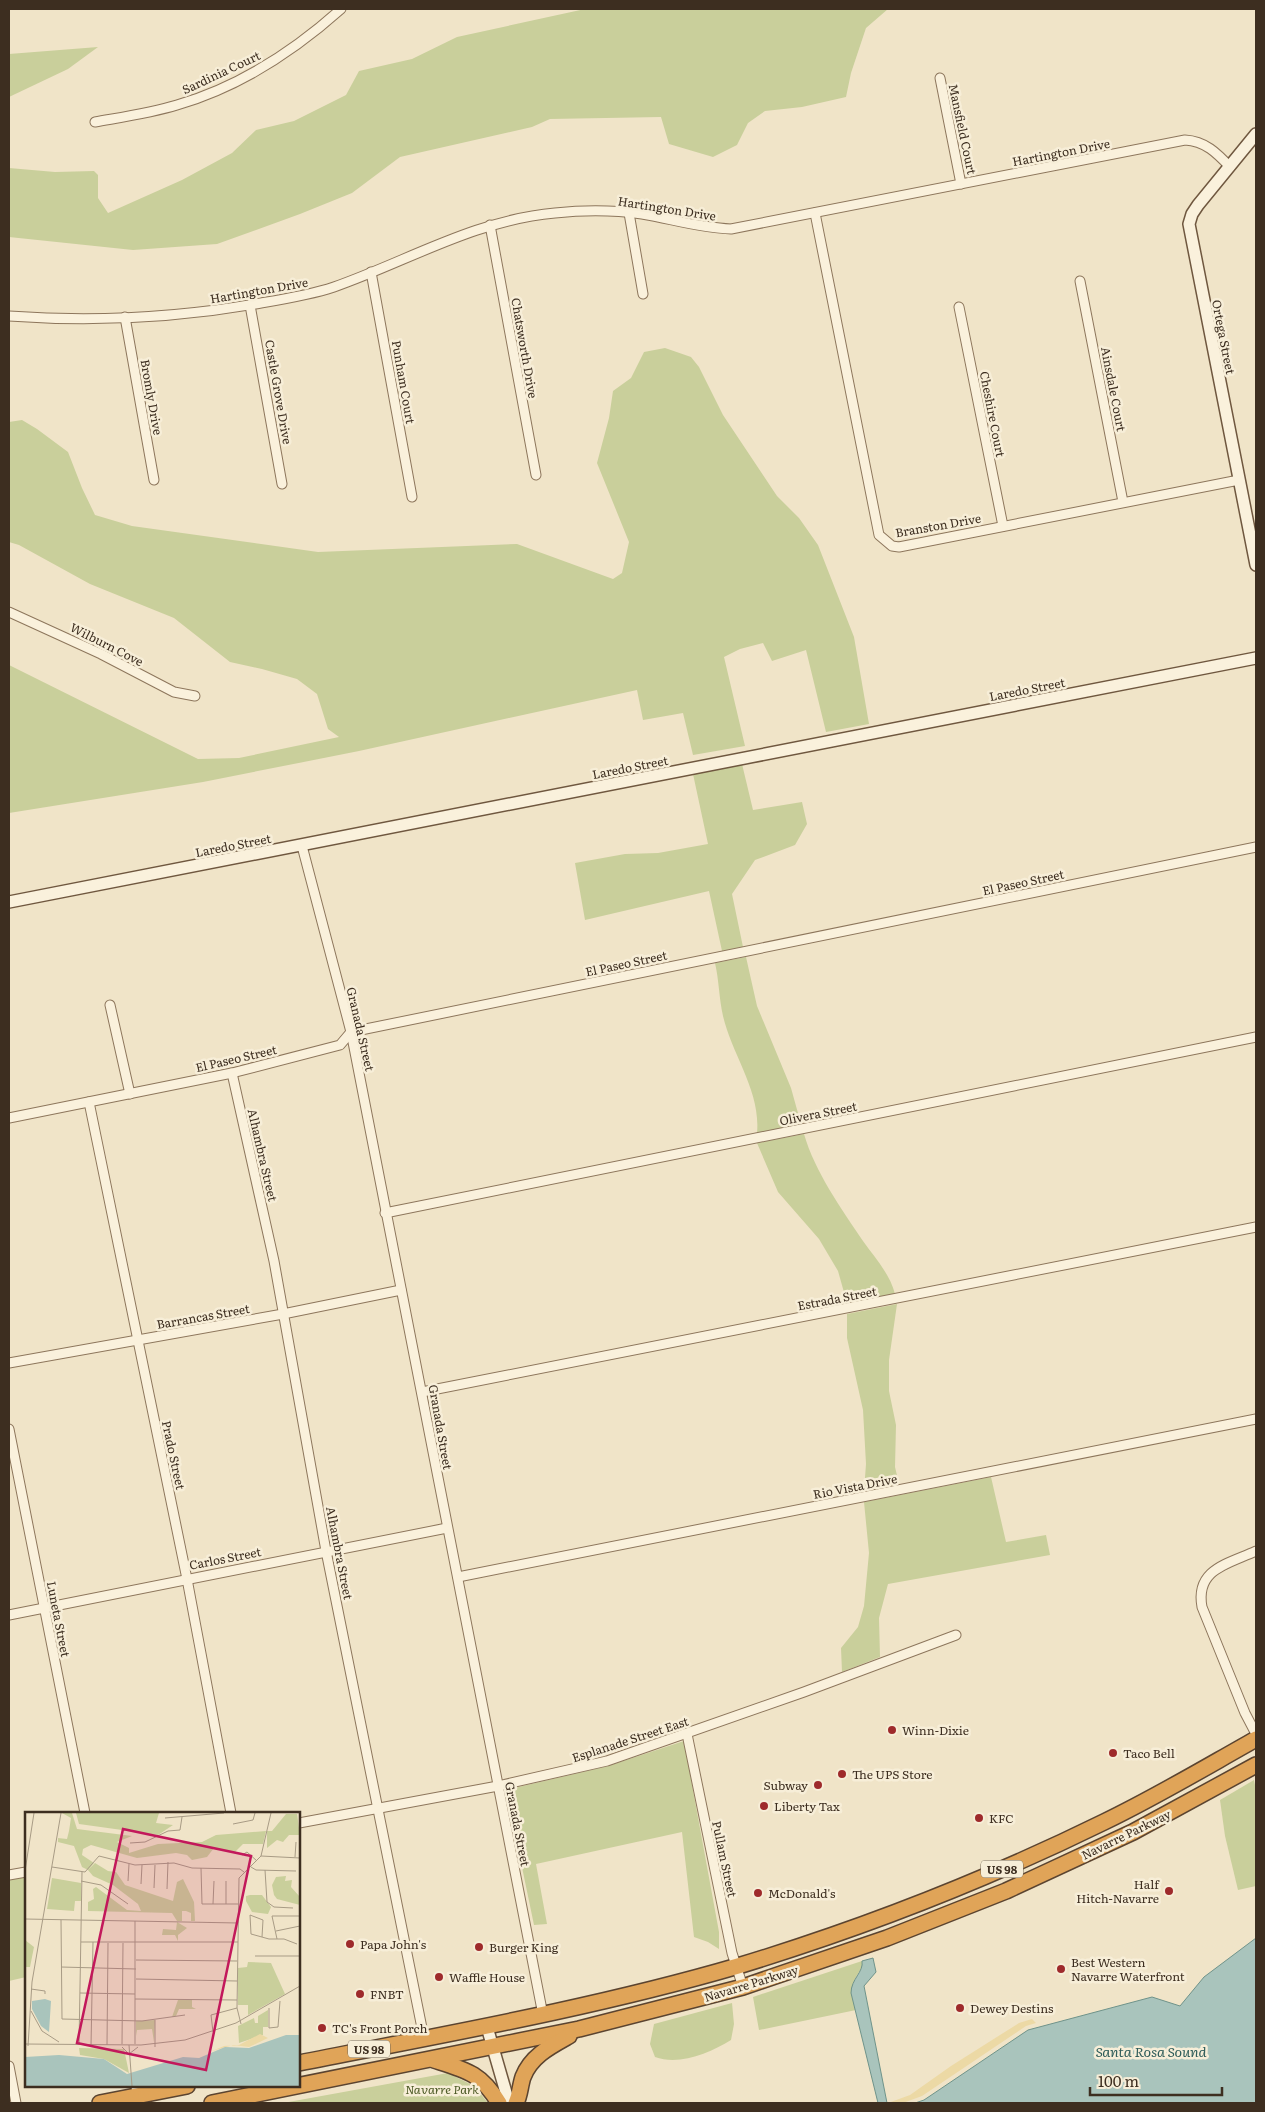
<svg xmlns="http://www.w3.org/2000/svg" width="1265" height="2112" font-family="Literata,serif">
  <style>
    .green { fill: #c9cf9b }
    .sand { fill: #ecd9a5 }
    .water { fill: #a9c4bc; stroke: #6f938a }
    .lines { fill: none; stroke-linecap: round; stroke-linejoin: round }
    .street-casing { stroke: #8d765c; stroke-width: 11 }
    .secondary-casing { stroke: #6f573f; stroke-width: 14 }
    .highway-casing { stroke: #5b4430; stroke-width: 18 }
    .street { stroke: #faf1dc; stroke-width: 9 }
    .secondary { stroke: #faf1dc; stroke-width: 11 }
    .highway { stroke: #e0a458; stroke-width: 15 }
    .poi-dot { fill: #9e2a2b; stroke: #f7eed8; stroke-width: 2 }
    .labels { text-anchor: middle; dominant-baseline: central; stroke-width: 5; stroke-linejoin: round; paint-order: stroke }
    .shield { fill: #f7eed8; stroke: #756857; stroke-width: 1 }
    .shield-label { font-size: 11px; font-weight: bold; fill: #3d2e20 }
    .street-label { font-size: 12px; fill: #3d2e20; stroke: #f7eed8 }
    .poi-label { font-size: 12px; fill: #3d2e20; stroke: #f7eed8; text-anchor: start }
    .park-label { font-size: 12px; font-style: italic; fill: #4d5a26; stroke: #f7eed8 }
    .water-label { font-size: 14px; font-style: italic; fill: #2f5d5a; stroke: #f7eed8 }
    .inset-road { fill: none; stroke: #a89b85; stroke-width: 1 }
    .view { fill: #c2185b; fill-opacity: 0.15; stroke: #c2185b; stroke-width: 2.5 }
    .inset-edge { fill: none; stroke: #3d2e20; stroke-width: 2.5 }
  </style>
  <rect width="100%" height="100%" fill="#f0e4c8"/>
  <g class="green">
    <path d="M585,9H888L866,28L851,73L846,97L802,107L765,111L748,123L737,145L713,157L669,144L661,117L550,119L532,127L400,157L352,193L300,214L217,244L133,250L9,237V168L55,172L94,171L98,175V198L108,213L182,180L232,153L256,130L294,121L346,95L359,71L412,59L457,37Z"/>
    <path d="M98,47L68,69L9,97V54Z"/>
    <path d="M665,348L691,357L699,367L723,415L777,496L799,518L818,545L854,637L869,724L826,732L806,650L772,661L763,643L740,649L724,657L745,746L693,755L683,713L643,720L637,690L359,751L203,782L9,813V665L198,759L239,758L339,737L328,729L317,694L297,679L262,669L230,662L174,618L90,584L19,545L9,542V422L22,420L37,429L68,452L82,488L95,515L132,526L318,552L517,544L613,579L622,573L629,542L597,463L609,418L613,391L631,378L644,352Z"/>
    <path d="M742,764L753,810L802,802L807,824L795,845L755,860L732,894L743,947L722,951L709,891L585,920L575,863L625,854L658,853L708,844L693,774Z"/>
    <path d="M746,957L757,1006L791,1088L801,1124L757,1133C761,1091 732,1055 723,1016C719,999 719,980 715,963Z"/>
    <path d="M804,1134C815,1172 841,1208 863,1241C875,1258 890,1274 895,1294L847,1303L838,1271L819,1239L778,1192L757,1143Z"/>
    <path d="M897,1304L889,1360V1391L896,1425L895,1467L899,1484L864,1491L866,1464L863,1410L847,1338V1314Z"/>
    <path d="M991,1477L1006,1542L1046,1535L1050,1555L888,1584L879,1618L880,1657L842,1672L841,1648L858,1627L864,1606L869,1553L864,1502Z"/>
    <path d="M684,1741L719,1932V1949L708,1942L694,1937L682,1832L536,1864L547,1924L534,1925L506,1790L608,1766Z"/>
    <path d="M1254,1780L1256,1790V1886L1238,1890L1225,1836L1220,1800Z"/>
    <path d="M26,1877V1977L9,1981V1880Z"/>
    <path d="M862,1961L863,1966C851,1983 850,1990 856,2010L759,2030L753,1997Z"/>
    <path d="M732,2003L734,2024L731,2040C710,2053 679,2066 655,2057L650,2044L654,2024Z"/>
    <path d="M448,2073L474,2086L488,2103H283Z"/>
  </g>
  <path class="sand" d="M1032,2019L1036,2023L1026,2026L922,2096L903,2103H888L910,2095L951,2066L1019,2023Z"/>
  <g class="water">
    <path d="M1256,1938V2103H915L924,2100L1028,2030L1152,1997L1180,2006L1204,1977Z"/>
    <path d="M873,1958L876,1972L864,1986L887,2103H878L851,1993C851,1979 864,1972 862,1961Z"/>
  </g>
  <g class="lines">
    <g class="street-casing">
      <g id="street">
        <path d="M940,78L961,184"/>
        <path d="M95,122C123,117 151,113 177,105C239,87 294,51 341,9"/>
        <path d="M629,213L643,294"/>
        <path d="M815,213L879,535L892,546L899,547L1239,480"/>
        <path d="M490,225L536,475"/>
        <path d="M371,272L412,497"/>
        <path d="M1080,281L1123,502"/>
        <path d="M250,305L282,484"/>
        <path d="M959,307L1003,526"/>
        <path d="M9,316C93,322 177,318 261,303C285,299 310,295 334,287C408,261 475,220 555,213C583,210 614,210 642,214C672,219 700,228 731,229L1185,140C1205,141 1217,153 1230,167"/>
        <path d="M125,317L154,480"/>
        <path d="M9,612L101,654L174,692L195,696"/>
        <path d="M302,846L351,1032L543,2015"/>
        <path d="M110,1005L130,1094"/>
        <path d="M232,1073L274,1261L326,1551L424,2038"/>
        <path d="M89,1102L187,1579L231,1813"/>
        <path d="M9,1118L232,1073L340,1045L351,1032L1256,847"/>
        <path d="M385,1213L1256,1037"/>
        <path d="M9,1363L283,1314L401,1290"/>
        <path d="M422,1392L1256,1227"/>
        <path d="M9,1429L85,1813"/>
        <path d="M1256,1551C1228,1564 1195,1569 1202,1607L1245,1713L1256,1734"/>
        <path d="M458,1577L1256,1419"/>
        <path d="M9,1615L447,1528"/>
        <path d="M687,1734L732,1953L743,1987"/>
        <path d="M299,1823L498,1786L607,1761L804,1692L956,1635"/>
        <path d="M9,1875L26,1872"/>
        <path d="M9,2066L16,2103"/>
        <path d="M136,2086L138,2103"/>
      </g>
    </g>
    <g class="secondary-casing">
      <g id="secondary">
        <path d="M1256,134L1198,205L1192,214L1189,224L1256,565"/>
        <path d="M9,902L1256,658"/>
        <path d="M487,2027L509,2103"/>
      </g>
    </g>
    <g class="highway-casing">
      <g id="highway">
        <path d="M434,2060C466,2070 481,2073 499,2103"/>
        <path d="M299,2063C446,2034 594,2008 738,1966C863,1928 986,1880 1104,1822C1156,1797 1206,1767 1256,1739"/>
        <path d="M100,2103L187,2086"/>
        <path d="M212,2103L579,2029L743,1987L887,1938L1006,1891L1133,1832L1256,1765"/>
        <path d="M516,2103C520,2095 520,2086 523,2077C531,2056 551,2046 569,2036"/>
      </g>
    </g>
    <use href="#street" class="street"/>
    <use href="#secondary" class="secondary"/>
    <use href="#highway" class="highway"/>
  </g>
  <g class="poi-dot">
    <circle cx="892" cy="1730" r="5"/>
    <circle cx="1113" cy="1753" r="5"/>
    <circle cx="842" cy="1774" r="5"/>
    <circle cx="818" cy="1785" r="5"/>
    <circle cx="764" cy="1806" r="5"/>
    <circle cx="979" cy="1818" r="5"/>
    <circle cx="1169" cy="1891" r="5"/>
    <circle cx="758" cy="1893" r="5"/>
    <circle cx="350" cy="1944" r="5"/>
    <circle cx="479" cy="1947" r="5"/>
    <circle cx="1061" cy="1969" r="5"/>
    <circle cx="439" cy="1977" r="5"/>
    <circle cx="360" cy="1994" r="5"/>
    <circle cx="960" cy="2008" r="5"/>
    <circle cx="322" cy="2028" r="5"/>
  </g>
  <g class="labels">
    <g class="shield">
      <rect x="981" y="1860.5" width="42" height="17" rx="4"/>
      <rect x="348" y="2040.5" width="42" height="17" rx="4"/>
    </g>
    <g class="shield-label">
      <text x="1002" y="1869">US 98</text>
      <text x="369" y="2049">US 98</text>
    </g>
    <g class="street-label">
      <text transform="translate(221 72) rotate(-25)">Sardinia Court</text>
      <text transform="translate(963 129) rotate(78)">Mansfield Court</text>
      <text transform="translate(1061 152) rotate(-11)">Hartington Drive</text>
      <text transform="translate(667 208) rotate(9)">Hartington Drive</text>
      <text transform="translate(259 290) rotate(-10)">Hartington Drive</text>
      <text transform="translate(1224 337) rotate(79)">Ortega Street</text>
      <text transform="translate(525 348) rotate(80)">Chatsworth Drive</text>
      <text transform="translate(404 382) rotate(80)">Punham Court</text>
      <text transform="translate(1114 389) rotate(79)">Ainsdale Court</text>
      <text transform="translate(279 392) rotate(80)">Castle Grove Drive</text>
      <text transform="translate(152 397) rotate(80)">Bromly Drive</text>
      <text transform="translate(993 414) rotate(79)">Cheshire Court</text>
      <text transform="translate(938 525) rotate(-10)">Branston Drive</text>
      <text transform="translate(107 644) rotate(27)">Wilburn Cove</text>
      <text transform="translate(1027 689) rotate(-11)">Laredo Street</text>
      <text transform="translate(630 767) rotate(-11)">Laredo Street</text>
      <text transform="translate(233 845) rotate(-11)">Laredo Street</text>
      <text transform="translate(1023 882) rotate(-12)">El Paseo Street</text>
      <text transform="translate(626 963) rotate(-12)">El Paseo Street</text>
      <text transform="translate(361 1029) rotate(77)">Granada Street</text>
      <text transform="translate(236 1058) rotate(-13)">El Paseo Street</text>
      <text transform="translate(818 1113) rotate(-11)">Olivera Street</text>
      <text transform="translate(263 1155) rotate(77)">Alhambra Street</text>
      <text transform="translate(837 1298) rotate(-11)">Estrada Street</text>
      <text transform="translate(203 1316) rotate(-10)">Barrancas Street</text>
      <text transform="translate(441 1427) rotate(80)">Granada Street</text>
      <text transform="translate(174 1455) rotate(78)">Prado Street</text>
      <text transform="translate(855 1486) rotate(-11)">Rio Vista Drive</text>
      <text transform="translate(340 1553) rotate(79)">Alhambra Street</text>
      <text transform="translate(225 1558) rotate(-11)">Carlos Street</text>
      <text transform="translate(59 1619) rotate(79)">Luneta Street</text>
      <text transform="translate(630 1739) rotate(-18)">Esplanade Street East</text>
      <text transform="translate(518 1824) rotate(79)">Granada Street</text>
      <text transform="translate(1126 1834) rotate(-26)">Navarre Parkway</text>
      <text transform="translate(725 1859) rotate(78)">Pullam Street</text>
      <text transform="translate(751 1983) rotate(-17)">Navarre Parkway</text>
    </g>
    <g class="poi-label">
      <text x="902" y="1730">Winn-Dixie</text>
      <text x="1123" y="1753">Taco Bell</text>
      <text x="852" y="1774">The UPS Store</text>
      <text x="808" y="1785" text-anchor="end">Subway</text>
      <text x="774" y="1806">Liberty Tax</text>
      <text x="989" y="1818">KFC</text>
      <text x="1159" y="1884" text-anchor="end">Half<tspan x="1159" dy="14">Hitch-Navarre</tspan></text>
      <text x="768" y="1893">McDonald's</text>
      <text x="360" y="1944">Papa John's</text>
      <text x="489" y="1947">Burger King</text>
      <text x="1071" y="1962">Best Western<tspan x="1071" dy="14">Navarre Waterfront</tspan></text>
      <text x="449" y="1977">Waffle House</text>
      <text x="370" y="1994">FNBT</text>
      <text x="970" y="2008">Dewey Destins</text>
      <text x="332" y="2028">TC's Front Porch</text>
    </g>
    <g class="park-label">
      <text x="442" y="2089">Navarre Park</text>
    </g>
    <g class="water-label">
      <text x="1151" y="2051">Santa Rosa Sound</text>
    </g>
  </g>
  <g transform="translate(25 1812)">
    <rect width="275" height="275" fill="#f0e4c8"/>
    <path d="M37,1H47L52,17L107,24L92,30L104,36V41L133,32L177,30L191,23L241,19L238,32H218L210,40L189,36L182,45L167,48L162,43L151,41L112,46L66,33L58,37L57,43L69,51L63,58L57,55L49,34L33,30V26L42,27L44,19L46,6ZM51,1H134L131,11L148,13L133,23L54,12ZM261,2H272L275,23H264L258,30L252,28L242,36V19H247ZM70,51L83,59L91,60L100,73L148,89L152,70L158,67L169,90L170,109H166V101L161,99H157V109H152L147,101L63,99V90L69,87L68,77L71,75L102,98L116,99L113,92L88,73L68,64L63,58ZM261,64L260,69L267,68L266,75L275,85V93L252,87L249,83L247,73L251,65ZM27,66L56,71V89H50L49,99L22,97ZM225,83H237L246,95L243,102L227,100L221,89V84ZM152,110L162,116L153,123V129L150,123H137L138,117L151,118ZM0,128L9,135L5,155H0ZM223,150L246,151L260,182L223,203V193H213V156L222,155ZM153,188H167V195L171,197H154L151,204L147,205ZM243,198V215H238V223L214,231L213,214L229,206L230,211H233V204ZM130,208L129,230L127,217L112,218L111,224V209ZM54,236L99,237L104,261L79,247L55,243Z" fill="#c9cf9b"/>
    <path d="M235,222L243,226L224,235L208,233L187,239L199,234L214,233Z" fill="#ecd9a5"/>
    <path d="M20,187L26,189L24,220L16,214L7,197V189ZM261,223H275V274H0V245L34,243L79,247L102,262L158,245L174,246L200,235L224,236Z" fill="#a9c4bc"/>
    <path class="inset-road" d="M140,6L199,1M208,12L228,8L230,1M105,31L120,30L143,19L155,18L157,5M217,43L222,40L232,49M236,44L275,46M270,45L271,30M27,55L60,60L74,44L110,53L149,51L167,56L215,57L219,60M226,55L231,58L271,59M176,56L177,92H213M240,58L242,90L249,95L268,96M0,59L9,1M56,69L76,73L103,92M103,69L104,52M116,72L117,53M129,76L130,53M142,77L143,50M188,92L189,69M201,92V69M0,107L213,111M36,108L37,207L117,209L160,203M251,119L275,114M237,125L238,108L225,103L226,122L244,127H259L272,132M252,127L247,104H275M56,130H213M230,144H275M111,148L212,149M36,155L111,157M111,167L212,169M6,177L20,179V182M55,181L110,182M110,187L212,188M244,196V216L253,215L255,189M6,199L17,219L34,230M130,208V235M216,212L212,196L214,66L236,44L246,1M188,220L186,203L212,196M0,232L116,233L160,228L211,211L275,174M54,232L57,60M97,232L98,131M110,232V109M82,233L83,131M104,233L107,274M3,234L7,170L36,1M66,234L68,130M97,235L104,242L113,235"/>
    <path class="view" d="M98,17L226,44L181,258L52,231Z"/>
    <rect width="275" height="275" class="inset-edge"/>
  </g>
  <rect width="1265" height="2112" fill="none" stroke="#3d2e20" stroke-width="20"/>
  <path d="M1090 2087v8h132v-8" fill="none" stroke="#3d2e20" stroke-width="2.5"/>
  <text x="1098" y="2087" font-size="15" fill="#3d2e20" stroke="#f7eed8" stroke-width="4" paint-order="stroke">100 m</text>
</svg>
